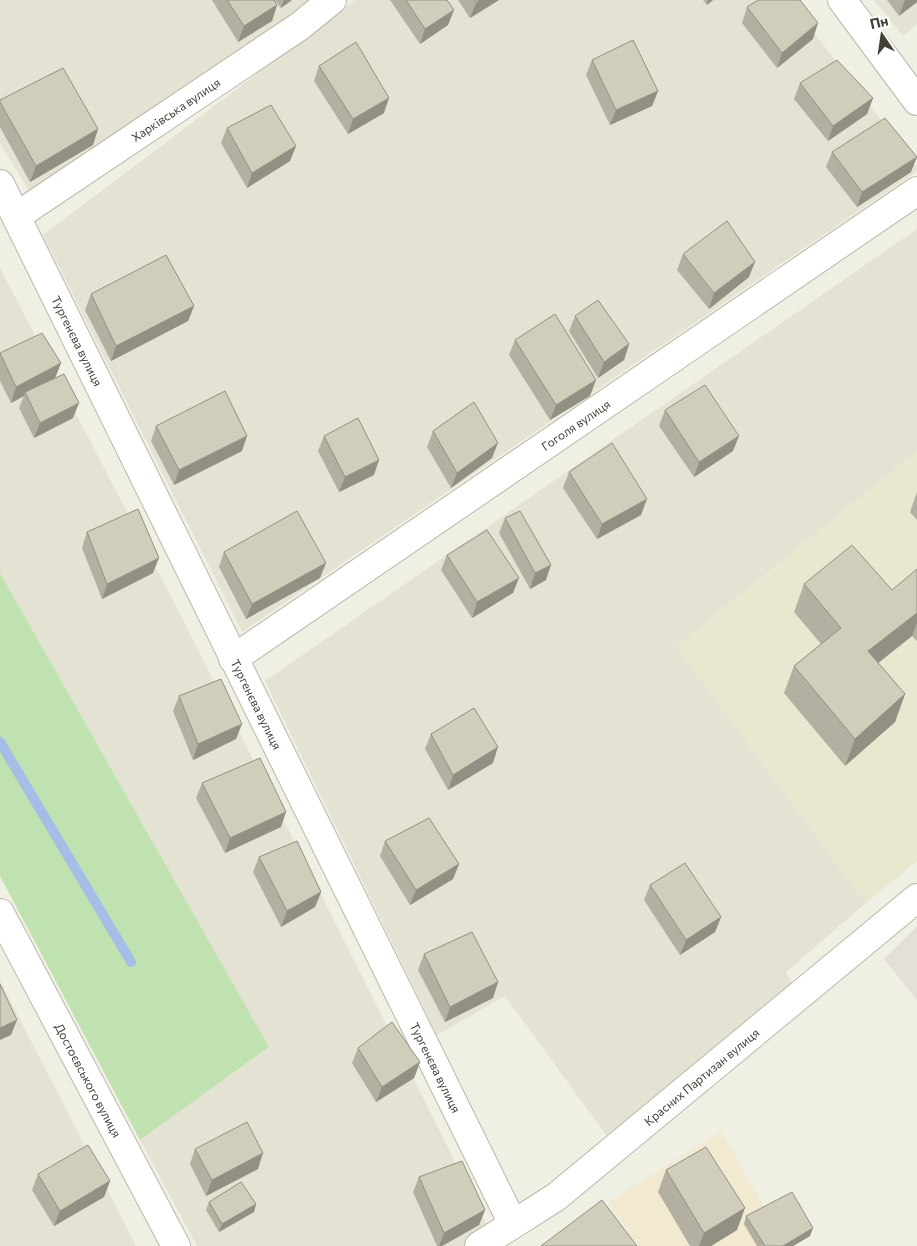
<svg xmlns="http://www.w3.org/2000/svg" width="917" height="1246" font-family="Commissioner,sans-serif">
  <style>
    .residential { fill: #e4e2d3 }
    .commercial { fill: #f1ead1 }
    .industrial { fill: #e2e0d9 }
    .education { fill: #e8e7cf }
    .green { fill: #c0e1b0 }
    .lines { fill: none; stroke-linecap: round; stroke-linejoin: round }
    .stream { stroke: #a5bee8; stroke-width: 10 }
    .minor-casing { stroke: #bbb8a8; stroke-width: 30 }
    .minor { stroke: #fff; stroke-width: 28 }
    .wall { fill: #b4b0a1 }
    .shaded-wall { fill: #929083 }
    .building { fill: #d1cdbb; stroke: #929083 }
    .labels { text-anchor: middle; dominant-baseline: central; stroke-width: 4; stroke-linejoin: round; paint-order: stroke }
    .street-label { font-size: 12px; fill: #423f35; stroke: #fff }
  </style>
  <rect width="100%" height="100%" fill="#f0efe4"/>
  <g class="residential">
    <path d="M0,0H313L285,23L31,194L0,143Z"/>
    <path d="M355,0H789L917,167V171L242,632L43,235Z"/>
    <path d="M874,0H917V24L903,36Z"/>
    <path d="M917,229V451L676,647L866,903L786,972L793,985L609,1139L505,996L437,1035L265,681Z"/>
    <path d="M0,268L177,608L489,1229L462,1246H197L140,1140L269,1047L0,573Z"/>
    <path d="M0,981L83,1142L136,1246H0Z"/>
  </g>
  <path class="commercial" d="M721,1131L766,1211L789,1200L810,1236L793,1246H637L609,1202Z"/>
  <path class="industrial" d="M917,926V1000L884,959Z"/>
  <path class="education" d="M917,451V861L866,903L676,647Z"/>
  <path class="green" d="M0,573L269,1047L140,1140L0,876Z"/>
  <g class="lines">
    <path class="stream" d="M0,742L131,962"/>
    <g class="minor-casing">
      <g id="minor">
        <path d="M842,0L917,101"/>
        <path id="s1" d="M0,184L513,1224"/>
        <path id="s2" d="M17,216L300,26L332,0"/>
        <path id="s3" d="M233,659L917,191"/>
        <path id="s4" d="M0,913L176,1246"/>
        <path id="s5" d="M479,1246L556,1197L917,898"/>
      </g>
    </g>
    <use href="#minor" class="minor"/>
  </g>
  <g class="wall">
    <path d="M212,0H274L277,5L272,21L238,42Z"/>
    <path d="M275,0H292L281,8Z"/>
    <path d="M390,0H447L454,10L448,25L420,44Z"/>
    <path d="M458,0H499L470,18Z"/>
    <path d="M703,0H713L707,5Z"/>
    <path d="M887,0H917V2L899,16Z"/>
    <path d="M747,7L813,39L777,68L742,23Z"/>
    <path d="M592,60L658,91L652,106L610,125L586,75Z"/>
    <path d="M319,66L384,113L348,134L314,81Z"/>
    <path d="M800,83L873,98L867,114L828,141L794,99Z"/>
    <path d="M0,100L98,129L93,145L30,182L0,127Z"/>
    <path d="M227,128L296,146L290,161L247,188L221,143Z"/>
    <path d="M832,152L911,172L857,207L826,167Z"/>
    <path d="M683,254L749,277L709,309L677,270Z"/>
    <path d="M91,294L194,306L188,321L111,361L85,310Z"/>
    <path d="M575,316L629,344L624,360L598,378L569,331Z"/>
    <path d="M515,340L590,396L550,420L509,355Z"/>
    <path d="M0,353L61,363L55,378L73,418L34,438L19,408L24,396L11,403L0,381Z"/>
    <path d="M665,410L733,451L694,477L659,426Z"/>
    <path d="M156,426L242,451L174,485L151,441Z"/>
    <path d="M433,431L492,458L451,488L427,447Z"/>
    <path d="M324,436L374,475L339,492L318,451Z"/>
    <path d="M569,472L641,515L597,539L563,488Z"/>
    <path d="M917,492V520L910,512Z"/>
    <path d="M505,518L546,580L530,589L499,533Z"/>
    <path d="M87,532L153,573L102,599L82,548Z"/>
    <path d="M224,552L320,578L246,619L219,567Z"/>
    <path d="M447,555L513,593L472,618L441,570Z"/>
    <path d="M917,569V641L912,636L878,663L905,694L895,722L845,766L784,693L794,666L821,644L794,612L804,584L892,590Z"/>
    <path d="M179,696L236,739L193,760L173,711Z"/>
    <path d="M431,734L493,763L448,790L425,749Z"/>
    <path d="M202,783L281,827L225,853L196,798Z"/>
    <path d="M385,841L459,864L453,879L410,905L380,856Z"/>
    <path d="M259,857L321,892L315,907L281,927L253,872Z"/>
    <path d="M650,885L721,917L715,932L680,955L644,900Z"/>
    <path d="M424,954L498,982L493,998L445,1022L418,970Z"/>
    <path d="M358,1048L420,1062L414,1078L376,1102L352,1063Z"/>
    <path d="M195,1149L258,1169L206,1196L190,1164Z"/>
    <path d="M666,1170L737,1230L711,1246H690L658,1192Z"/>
    <path d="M38,1174L110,1181L104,1197L54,1226L32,1190Z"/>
    <path d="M419,1177L485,1210L479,1225L442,1246H437L413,1192Z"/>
    <path d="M209,1202L256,1204L254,1212L219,1232L206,1210Z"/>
    <path d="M746,1216L810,1236L793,1246H757L744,1224Z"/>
  </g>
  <g class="shaded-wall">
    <path d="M284,0H292L281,8Z"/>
    <path d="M480,0H499L470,18L476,3Z"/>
    <path d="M708,0H713L707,5Z"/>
    <path d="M905,0H917V2L899,16Z"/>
    <path d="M277,5L272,21L238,42L244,26Z"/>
    <path d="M454,10L448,25L420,44L425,29Z"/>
    <path d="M818,23L813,39L777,68L782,53Z"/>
    <path d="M658,91L652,106L610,125L616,110Z"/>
    <path d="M389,98L384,113L348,134L353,119Z"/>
    <path d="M873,98L867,114L828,141L833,126Z"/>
    <path d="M98,129L93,145L30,182L36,166Z"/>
    <path d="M296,146L290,161L247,188L252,173Z"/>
    <path d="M917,157L911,172L857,207L862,192Z"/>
    <path d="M755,262L749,277L709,309L714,293Z"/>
    <path d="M194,306L188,321L111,361L116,346Z"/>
    <path d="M629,344L624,360L598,378L604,362Z"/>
    <path d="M61,363L55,378L25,392L24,396L11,403L16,387Z"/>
    <path d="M596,380L590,396L550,420L556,405Z"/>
    <path d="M79,403L73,418L34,438L40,423Z"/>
    <path d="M247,436L242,451L174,485L179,470Z"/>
    <path d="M739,436L733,451L694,477L699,462Z"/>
    <path d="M498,443L492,458L451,488L457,473Z"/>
    <path d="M379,460L374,475L339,492L345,477Z"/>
    <path d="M647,499L641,515L597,539L602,524Z"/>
    <path d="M159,558L153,573L102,599L107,584Z"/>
    <path d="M326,563L320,578L246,619L252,604Z"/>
    <path d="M551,565L546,580L530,589L535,573Z"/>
    <path d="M519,578L513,593L472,618L477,602Z"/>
    <path d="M917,613V623L912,636L858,679L868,651Z"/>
    <path d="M905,694L895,722L845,766L855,739Z"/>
    <path d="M242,724L236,739L193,760L198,744Z"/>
    <path d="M498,747L493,763L448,790L453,775Z"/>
    <path d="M286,812L281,827L225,853L230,838Z"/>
    <path d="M459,864L453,879L410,905L416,890Z"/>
    <path d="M321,892L315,907L281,927L287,911Z"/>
    <path d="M721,917L715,932L680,955L686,940Z"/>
    <path d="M498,982L493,998L445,1022L450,1007Z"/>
    <path d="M17,1020L11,1035L0,1040V1028Z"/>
    <path d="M420,1062L414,1078L376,1102L382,1087Z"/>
    <path d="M263,1153L258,1169L206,1196L212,1180Z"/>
    <path d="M110,1181L104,1197L54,1226L60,1211Z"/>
    <path d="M256,1204L254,1212L219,1232L222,1224Z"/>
    <path d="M745,1208L737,1230L711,1246H699L704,1233Z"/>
    <path d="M485,1210L479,1225L442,1246H439L444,1233Z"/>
    <path d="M813,1228L810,1236L793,1246H783Z"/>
  </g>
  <g class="building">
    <path d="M227,0H274L277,5L244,26Z"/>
    <path d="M406,0H447L454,10L425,29Z"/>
    <path d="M474,0H480L476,3Z"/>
    <path d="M758,0H800L818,23L782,53L747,7Z"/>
    <path d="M633,40L658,91L616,110L592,60Z"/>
    <path d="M356,42L389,98L353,119L319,66Z"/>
    <path d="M837,60L873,98L833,126L800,83Z"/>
    <path d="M63,68L98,129L36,166L0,102V100Z"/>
    <path d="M271,105L296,146L252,173L227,128Z"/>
    <path d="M885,118L917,157L862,192L832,152Z"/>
    <path d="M727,221L755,262L714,293L683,254Z"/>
    <path d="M166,255L194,306L116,346L91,294Z"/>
    <path d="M598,300L629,344L604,362L575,316Z"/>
    <path d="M555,314L596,380L556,405L515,340Z"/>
    <path d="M42,333L61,363L16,387L0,353Z"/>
    <path d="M64,374L79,403L40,423L25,392Z"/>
    <path d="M705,385L739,436L699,462L665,410Z"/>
    <path d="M225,391L247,436L179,470L156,426Z"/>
    <path d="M474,402L498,443L457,473L433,431Z"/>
    <path d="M358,418L379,460L345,477L324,436Z"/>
    <path d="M612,443L647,499L602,524L569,472Z"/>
    <path d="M138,509L159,558L107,584L87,532Z"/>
    <path d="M297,511L326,563L252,604L224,552Z"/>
    <path d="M520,511L551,565L535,573L505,518Z"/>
    <path d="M487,530L519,578L477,602L447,555Z"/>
    <path d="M852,545L892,590L917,569V613L868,651L905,694L855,739L794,666L841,628L804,584Z"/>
    <path d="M221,679L242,724L198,744L179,696Z"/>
    <path d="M474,708L498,747L453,775L431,734Z"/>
    <path d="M260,758L286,812L230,838L202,783Z"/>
    <path d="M429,818L459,864L416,890L385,841Z"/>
    <path d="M297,841L321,892L287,911L259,857Z"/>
    <path d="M685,863L721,917L686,940L650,885Z"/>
    <path d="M472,932L498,982L450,1007L424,954Z"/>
    <path d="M0,984L17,1020L0,1028Z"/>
    <path d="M392,1022L420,1062L382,1087L358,1048Z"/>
    <path d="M247,1122L263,1153L212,1180L195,1149Z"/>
    <path d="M88,1145L110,1181L60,1211L38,1174Z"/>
    <path d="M706,1147L745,1208L704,1233L666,1170Z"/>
    <path d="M462,1161L485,1210L444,1233L419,1177Z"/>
    <path d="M241,1182L256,1204L222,1224L209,1202Z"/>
    <path d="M792,1192L813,1228L783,1246H765L746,1216Z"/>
    <path d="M602,1200L637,1246H541Z"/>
  </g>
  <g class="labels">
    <g class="street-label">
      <text stroke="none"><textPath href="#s2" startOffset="191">Харківська вулиця</textPath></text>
      <text stroke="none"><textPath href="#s1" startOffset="175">Тургенєва вулиця</textPath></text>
      <text stroke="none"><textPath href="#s3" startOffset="415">Гоголя вулиця</textPath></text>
      <text stroke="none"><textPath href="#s1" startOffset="580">Тургенєва вулиця</textPath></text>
      <text stroke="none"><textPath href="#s1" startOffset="985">Тургенєва вулиця</textPath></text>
      <text stroke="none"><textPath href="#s5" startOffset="280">Красних Партизан вулиця</textPath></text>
      <text stroke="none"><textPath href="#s4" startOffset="189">Достоєвського вулиця</textPath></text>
    </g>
  </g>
  <g transform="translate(882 35) rotate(347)" stroke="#ffffff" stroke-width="4" paint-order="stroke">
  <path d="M0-4L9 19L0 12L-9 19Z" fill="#423f35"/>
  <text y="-8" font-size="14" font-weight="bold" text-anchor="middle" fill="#423f35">Пн</text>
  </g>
</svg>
